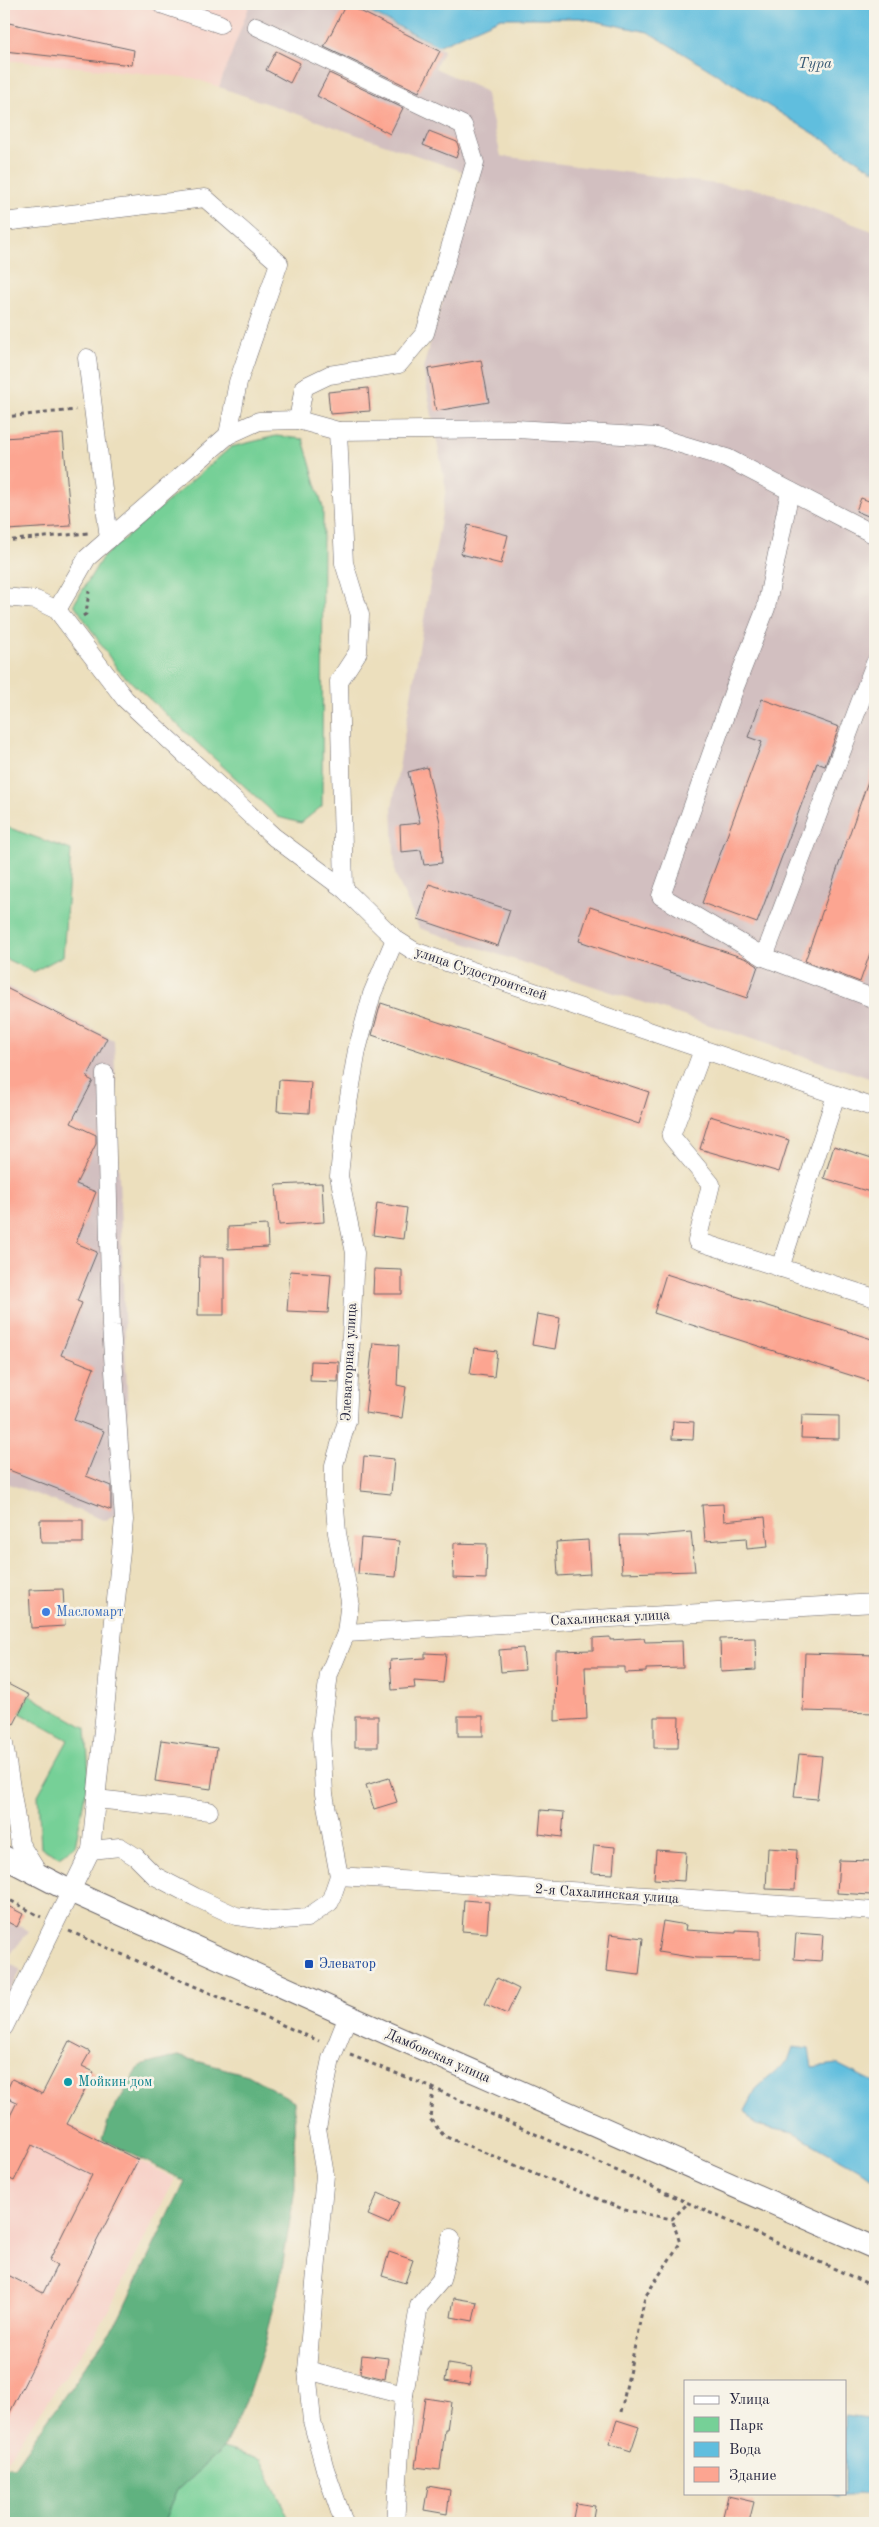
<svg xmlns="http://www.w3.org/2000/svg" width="879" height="2527" font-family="'Old Standard TT',serif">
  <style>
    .built { fill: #f7d1c8 }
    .industrial { fill: #d2bfc0 }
    .green { fill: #76d097; stroke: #4c7969 }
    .forest { fill: #60b280; stroke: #416a5e }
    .water { fill: #60bede; stroke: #41708c }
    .building { fill: #fca591 }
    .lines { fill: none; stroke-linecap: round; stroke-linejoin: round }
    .minor-casing { stroke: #696468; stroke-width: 19 }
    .major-casing { stroke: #696468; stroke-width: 24 }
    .path { stroke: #696468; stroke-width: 3; stroke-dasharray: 4 4; stroke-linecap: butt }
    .minor { stroke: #fff; stroke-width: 18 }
    .major { stroke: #fff; stroke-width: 22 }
    .shop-dot { fill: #3f7fe0; stroke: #f7f3e8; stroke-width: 2 }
    .transit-dot { fill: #1a4fb4; stroke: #f7f3e8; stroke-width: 2 }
    .culture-dot { fill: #0f9aa8; stroke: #f7f3e8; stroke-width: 2 }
    .labels { text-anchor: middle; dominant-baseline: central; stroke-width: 5; stroke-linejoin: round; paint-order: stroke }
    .street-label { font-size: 14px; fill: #22223b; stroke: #f7f3e8 }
    .shop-label { font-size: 14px; fill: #366cbe; stroke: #f7f3e8; text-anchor: start }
    .transit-label { font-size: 14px; fill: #164399; stroke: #f7f3e8; text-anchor: start }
    .culture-label { font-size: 14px; fill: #0d838f; stroke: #f7f3e8; text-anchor: start }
    .water-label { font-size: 15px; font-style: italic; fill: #385974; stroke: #f7f3e8 }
  </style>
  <rect width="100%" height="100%" fill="#f7f3e8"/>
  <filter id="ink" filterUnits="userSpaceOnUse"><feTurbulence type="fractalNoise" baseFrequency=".02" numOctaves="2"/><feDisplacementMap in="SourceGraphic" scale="10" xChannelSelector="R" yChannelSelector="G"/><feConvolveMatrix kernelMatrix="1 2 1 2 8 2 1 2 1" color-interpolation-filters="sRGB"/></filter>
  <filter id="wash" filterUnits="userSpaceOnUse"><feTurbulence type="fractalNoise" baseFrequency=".0096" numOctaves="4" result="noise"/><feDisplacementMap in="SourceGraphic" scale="20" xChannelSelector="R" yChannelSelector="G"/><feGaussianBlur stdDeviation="1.12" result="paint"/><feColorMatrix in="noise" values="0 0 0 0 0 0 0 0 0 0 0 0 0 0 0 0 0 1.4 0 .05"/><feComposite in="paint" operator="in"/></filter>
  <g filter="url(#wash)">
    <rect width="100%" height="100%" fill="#ecdfbd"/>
    <g class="built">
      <path d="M4,4H250L251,6L219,87L193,78L4,60Z"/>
      <path d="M4,2090L175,2179L102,2323L6,2461L4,2459Z"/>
    </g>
    <g class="industrial">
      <path d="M250,4H350L444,50L435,68L485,91L501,156L762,190L875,232V1080L419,928L395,874L392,808L446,489L423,368L479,177L219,87Z"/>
      <path d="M4,985L114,1040L131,1502L106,1521L4,1482Z"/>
      <path d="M4,1917L29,1931L5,1961L21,1970L4,2001Z"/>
    </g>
    <g class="green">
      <path d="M276,436L303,439L323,508L322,806L301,823L278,817L118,670L74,604L102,558L231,447Z"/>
      <path d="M4,826L71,850L63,956L33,972L4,958Z"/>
      <path d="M29,1695L86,1728L89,1774L75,1846L59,1857L41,1848L38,1795L68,1740L20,1713Z"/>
      <path d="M224,2448L261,2460L291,2523H163L177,2490Z"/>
    </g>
    <path class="forest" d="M178,2056L248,2075L294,2101L295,2189L281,2275L265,2344L246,2401L224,2448L177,2490L163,2523H9L4,2515V2466L14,2467L117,2322L185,2181L102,2139L110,2116L140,2066Z"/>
    <g class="water">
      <path d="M353,4H875V171L648,32L580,18H501L438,46Z"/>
      <path d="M793,2047L809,2049L812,2067L837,2064L875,2083V2179L793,2133L756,2125L745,2111L757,2088L788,2061Z"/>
      <path d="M845,2416L875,2420V2498L860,2494L836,2496L830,2493H845Z"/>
    </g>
    <g id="blocks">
      <g class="building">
        <path d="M346,4L440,51L419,92L324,47Z"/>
        <path d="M4,22L134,50L132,65L4,51Z"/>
        <path d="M276,51L300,63L290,83L266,70Z"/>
        <path d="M329,73L403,108L390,134L317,96Z"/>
        <path d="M429,131L457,142L459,149L456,158L423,145Z"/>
        <path d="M481,360L489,402L436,411L428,369Z"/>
        <path d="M368,388L370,411L330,414L328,392Z"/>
        <path d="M63,434L71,526L7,530L4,488V438Z"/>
        <path d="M861,498L874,503L868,516L856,511Z"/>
        <path d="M468,525L508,535L501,564L461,554Z"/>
        <path d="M762,699L839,727L825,766L817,763L757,923L702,903L762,742L748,737Z"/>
        <path d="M427,767L440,822L442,863L424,865L421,850L401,852L400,825L420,823L408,772Z"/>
        <path d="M873,767L875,768V939L860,982L805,961Z"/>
        <path d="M429,884L510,910L498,946L418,919Z"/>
        <path d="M590,907L747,959L758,966L747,998L579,941Z"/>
        <path d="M4,987L107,1038L87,1078L93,1081L71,1123L96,1135V1144L76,1184L96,1192L76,1243L97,1252L77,1301L82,1303L61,1355L94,1368L74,1420L104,1431L86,1476L111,1486V1510L4,1468Z"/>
        <path d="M381,1003L649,1092L639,1124L372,1035Z"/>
        <path d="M279,1080L311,1082L309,1113L277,1111Z"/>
        <path d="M710,1116L789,1140L779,1172L700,1149Z"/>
        <path d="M834,1146L875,1159V1173L870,1192L824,1178Z"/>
        <path d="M322,1183L324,1222L279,1225L276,1185Z"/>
        <path d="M377,1203L407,1208L403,1239L373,1235Z"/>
        <path d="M267,1225L268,1247L228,1249V1227Z"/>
        <path d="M199,1257H224V1315H198Z"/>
        <path d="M374,1269L402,1270V1294H373Z"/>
        <path d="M290,1271L331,1274L328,1313L287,1311Z"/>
        <path d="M666,1274L875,1340V1383L654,1313Z"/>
        <path d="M537,1314L560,1318L555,1349L532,1345Z"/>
        <path d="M373,1343L399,1345L397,1385L406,1387L402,1418L365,1413Z"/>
        <path d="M474,1348L497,1351L494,1377L470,1374Z"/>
        <path d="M311,1361L339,1362L338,1382L310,1381Z"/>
        <path d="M802,1415L839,1416V1439L801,1438Z"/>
        <path d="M673,1421L694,1422L693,1440L672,1439Z"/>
        <path d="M364,1456L394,1459L391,1494L361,1491Z"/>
        <path d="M723,1504L724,1521L765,1517L768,1547L747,1549L746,1538L705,1541L702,1505Z"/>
        <path d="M40,1520H83V1543H41Z"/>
        <path d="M691,1532L695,1571L622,1573L620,1535H646V1536Z"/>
        <path d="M361,1538L399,1541L396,1577L358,1574Z"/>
        <path d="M588,1540L590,1574L558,1576L556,1542Z"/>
        <path d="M454,1543L487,1544L486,1579L453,1578Z"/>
        <path d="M63,1589L65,1626L31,1628L29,1590Z"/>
        <path d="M610,1637V1640L644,1638L645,1642L682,1641L683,1668L646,1669V1672L625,1673V1667H585L587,1719L555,1721L556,1651L593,1650V1638Z"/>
        <path d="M755,1638L756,1670L721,1672L720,1639Z"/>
        <path d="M523,1648L525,1670L501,1672L499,1650Z"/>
        <path d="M425,1653L446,1654L443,1683L414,1681L415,1688L392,1690L390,1660L425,1658Z"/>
        <path d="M805,1653L875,1655V1713L803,1711Z"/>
        <path d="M4,1682L29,1695L14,1724L4,1719Z"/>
        <rect x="355" y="1716" width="23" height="31"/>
        <rect x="458" y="1716" width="25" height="20"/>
        <path d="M654,1717H679L678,1748H654Z"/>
        <path d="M161,1740L217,1748L211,1789L155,1781Z"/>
        <path d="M799,1754L822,1756L817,1799L794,1797Z"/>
        <path d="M389,1778L397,1802L374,1809L366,1785Z"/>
        <path d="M541,1810L564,1812L562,1837L539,1834Z"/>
        <path d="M594,1845L615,1847L613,1874L591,1873Z"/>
        <path d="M768,1848L797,1850L795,1890L766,1889Z"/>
        <path d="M656,1850L686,1852L684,1881L654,1879Z"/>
        <path d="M839,1860L872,1861L871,1895L837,1893Z"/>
        <path d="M464,1900L489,1902L487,1933L462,1931Z"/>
        <path d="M4,1904L23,1914L17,1927L4,1920Z"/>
        <path d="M663,1921L686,1925L685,1930L736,1933V1930L760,1931V1959L696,1958L658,1952Z"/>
        <path d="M796,1933L823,1935L821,1961L794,1959Z"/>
        <path d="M610,1934L643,1938L639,1975L606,1971Z"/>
        <path d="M497,1978L519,1989L507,2014L485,2004Z"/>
        <path d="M69,2041L90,2052L82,2066L94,2072L67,2124L138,2160L4,2424V2273L43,2293L57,2265L49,2261L92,2175L32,2145L14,2181L4,2176V2128L17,2102L4,2096L12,2079L42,2094Z"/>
        <path d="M378,2193L399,2202L389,2224L368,2215Z"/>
        <path d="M389,2252L413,2260L405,2283L382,2276Z"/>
        <path d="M454,2298L477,2302L473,2321L451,2317Z"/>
        <path d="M362,2355L388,2358L385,2379L360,2373Z"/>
        <path d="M448,2364L472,2368L469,2385L445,2381Z"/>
        <path d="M425,2398L451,2402L447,2430H445L440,2470L415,2467Z"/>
        <path d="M617,2420L639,2427L631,2451L609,2444Z"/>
        <path d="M428,2486L450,2490L447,2514L424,2510Z"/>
        <path d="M728,2496L754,2502L749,2522L723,2516Z"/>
        <path d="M576,2503L595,2506L592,2523H572Z"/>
      </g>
    </g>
  </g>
  <g filter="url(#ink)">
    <use href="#blocks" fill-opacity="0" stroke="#696468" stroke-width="1"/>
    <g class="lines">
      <g class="minor-casing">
        <g id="minor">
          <path d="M161,4L220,24"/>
          <path d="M256,26L463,125L475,163L425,333L399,364L329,375L304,387L298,420"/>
          <path d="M4,222L205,198L279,263L238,382L228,435"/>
          <path d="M87,358L109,539"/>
          <path d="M338,431L344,563L360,615L358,652L339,681L344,889"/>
          <path d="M790,491L766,608L735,687L661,896L764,957L875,999"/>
          <path d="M4,597L36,600L57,610L125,699L274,837L344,889L395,939L414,951L875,1108"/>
          <path d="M57,610L87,558L228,435L259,421L298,420L338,431L516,429L657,437L727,458L875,535"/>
          <path d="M764,957L875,663"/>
          <path d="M703,1050L671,1136L711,1184L697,1241L875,1298"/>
          <path d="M780,1268L836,1095"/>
          <path d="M346,1633L875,1603"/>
          <path d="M4,1744L20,1844L40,1876"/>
          <path d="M96,1799L209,1811"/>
          <path d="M91,1850L120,1847L136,1857L155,1876L195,1897L236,1916L272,1921L307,1918L330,1902L339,1876"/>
          <path d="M339,1876L324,1794L321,1733L329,1674L346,1633L350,1601L337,1533L334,1495V1465L347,1421L355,1253L339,1176L344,1127L357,1050L372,994L395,939"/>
          <path d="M339,1876L875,1911"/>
          <path d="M4,2027L91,1850L124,1520L111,1326L105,1074"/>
          <path d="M307,2370L404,2395L395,2523"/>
          <path d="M404,2395L419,2306L441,2280L451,2238"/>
          <path d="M344,2523L325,2469L312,2421L307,2370L325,2175L317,2128L331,2059L348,2016"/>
        </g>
      </g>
      <g class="major-casing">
        <path id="major" d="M4,1857L70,1891L348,2016L875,2248"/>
      </g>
      <g class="path">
        <path d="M4,417L76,410"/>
        <path d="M4,541L88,533"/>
        <path d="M83,616L86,614L89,591"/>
        <path d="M4,1897L41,1917"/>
        <path d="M69,1931L319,2041"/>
        <path d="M350,2055L433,2088L875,2287"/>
        <path d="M433,2088L430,2119L444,2136L625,2210L672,2219L688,2203"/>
        <path d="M621,2412L645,2297L680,2243L672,2219"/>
      </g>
      <use href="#minor" class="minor"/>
      <use href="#major" class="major"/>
    </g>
  </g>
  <circle class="shop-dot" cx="46" cy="1612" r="5"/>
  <rect class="transit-dot" x="304" y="1959" width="10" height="10" rx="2.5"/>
  <circle class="culture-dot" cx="68" cy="2082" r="5"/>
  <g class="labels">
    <g class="street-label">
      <text transform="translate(481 974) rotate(19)">улица Судостроителей</text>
      <text transform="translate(349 1362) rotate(-87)">Элеваторная улица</text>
      <text transform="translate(610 1618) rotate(-3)">Сахалинская улица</text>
      <text transform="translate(607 1894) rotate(4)">2-я Сахалинская улица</text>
      <text transform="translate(438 2056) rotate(24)">Дамбовская улица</text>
    </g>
    <g class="shop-label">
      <text x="56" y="1612">Масломарт</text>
    </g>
    <g class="transit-label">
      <text x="319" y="1964">Элеватор</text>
    </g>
    <g class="culture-label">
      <text x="78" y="2082">Мойкин дом</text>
    </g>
    <g class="water-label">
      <text x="815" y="64">Тура</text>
    </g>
  </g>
  <rect width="879" height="2527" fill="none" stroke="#f7f3e8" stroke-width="20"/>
  <rect x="684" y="2380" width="162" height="115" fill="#f7f3e8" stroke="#a29fa3"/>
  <rect x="694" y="2396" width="25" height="8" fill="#ffffff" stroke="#a29fa3"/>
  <text x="729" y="2404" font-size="15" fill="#22223b">Улица</text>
  <rect x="694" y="2417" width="25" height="15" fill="#76d097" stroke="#a29fa3"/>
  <text x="729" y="2430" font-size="15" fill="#22223b">Парк</text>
  <rect x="694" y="2442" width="25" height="15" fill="#60bede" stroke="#a29fa3"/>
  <text x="729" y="2454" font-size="15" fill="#22223b">Вода</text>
  <rect x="694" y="2467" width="25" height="15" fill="#fca591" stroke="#a29fa3"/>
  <text x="729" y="2480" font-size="15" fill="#22223b">Здание</text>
</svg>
